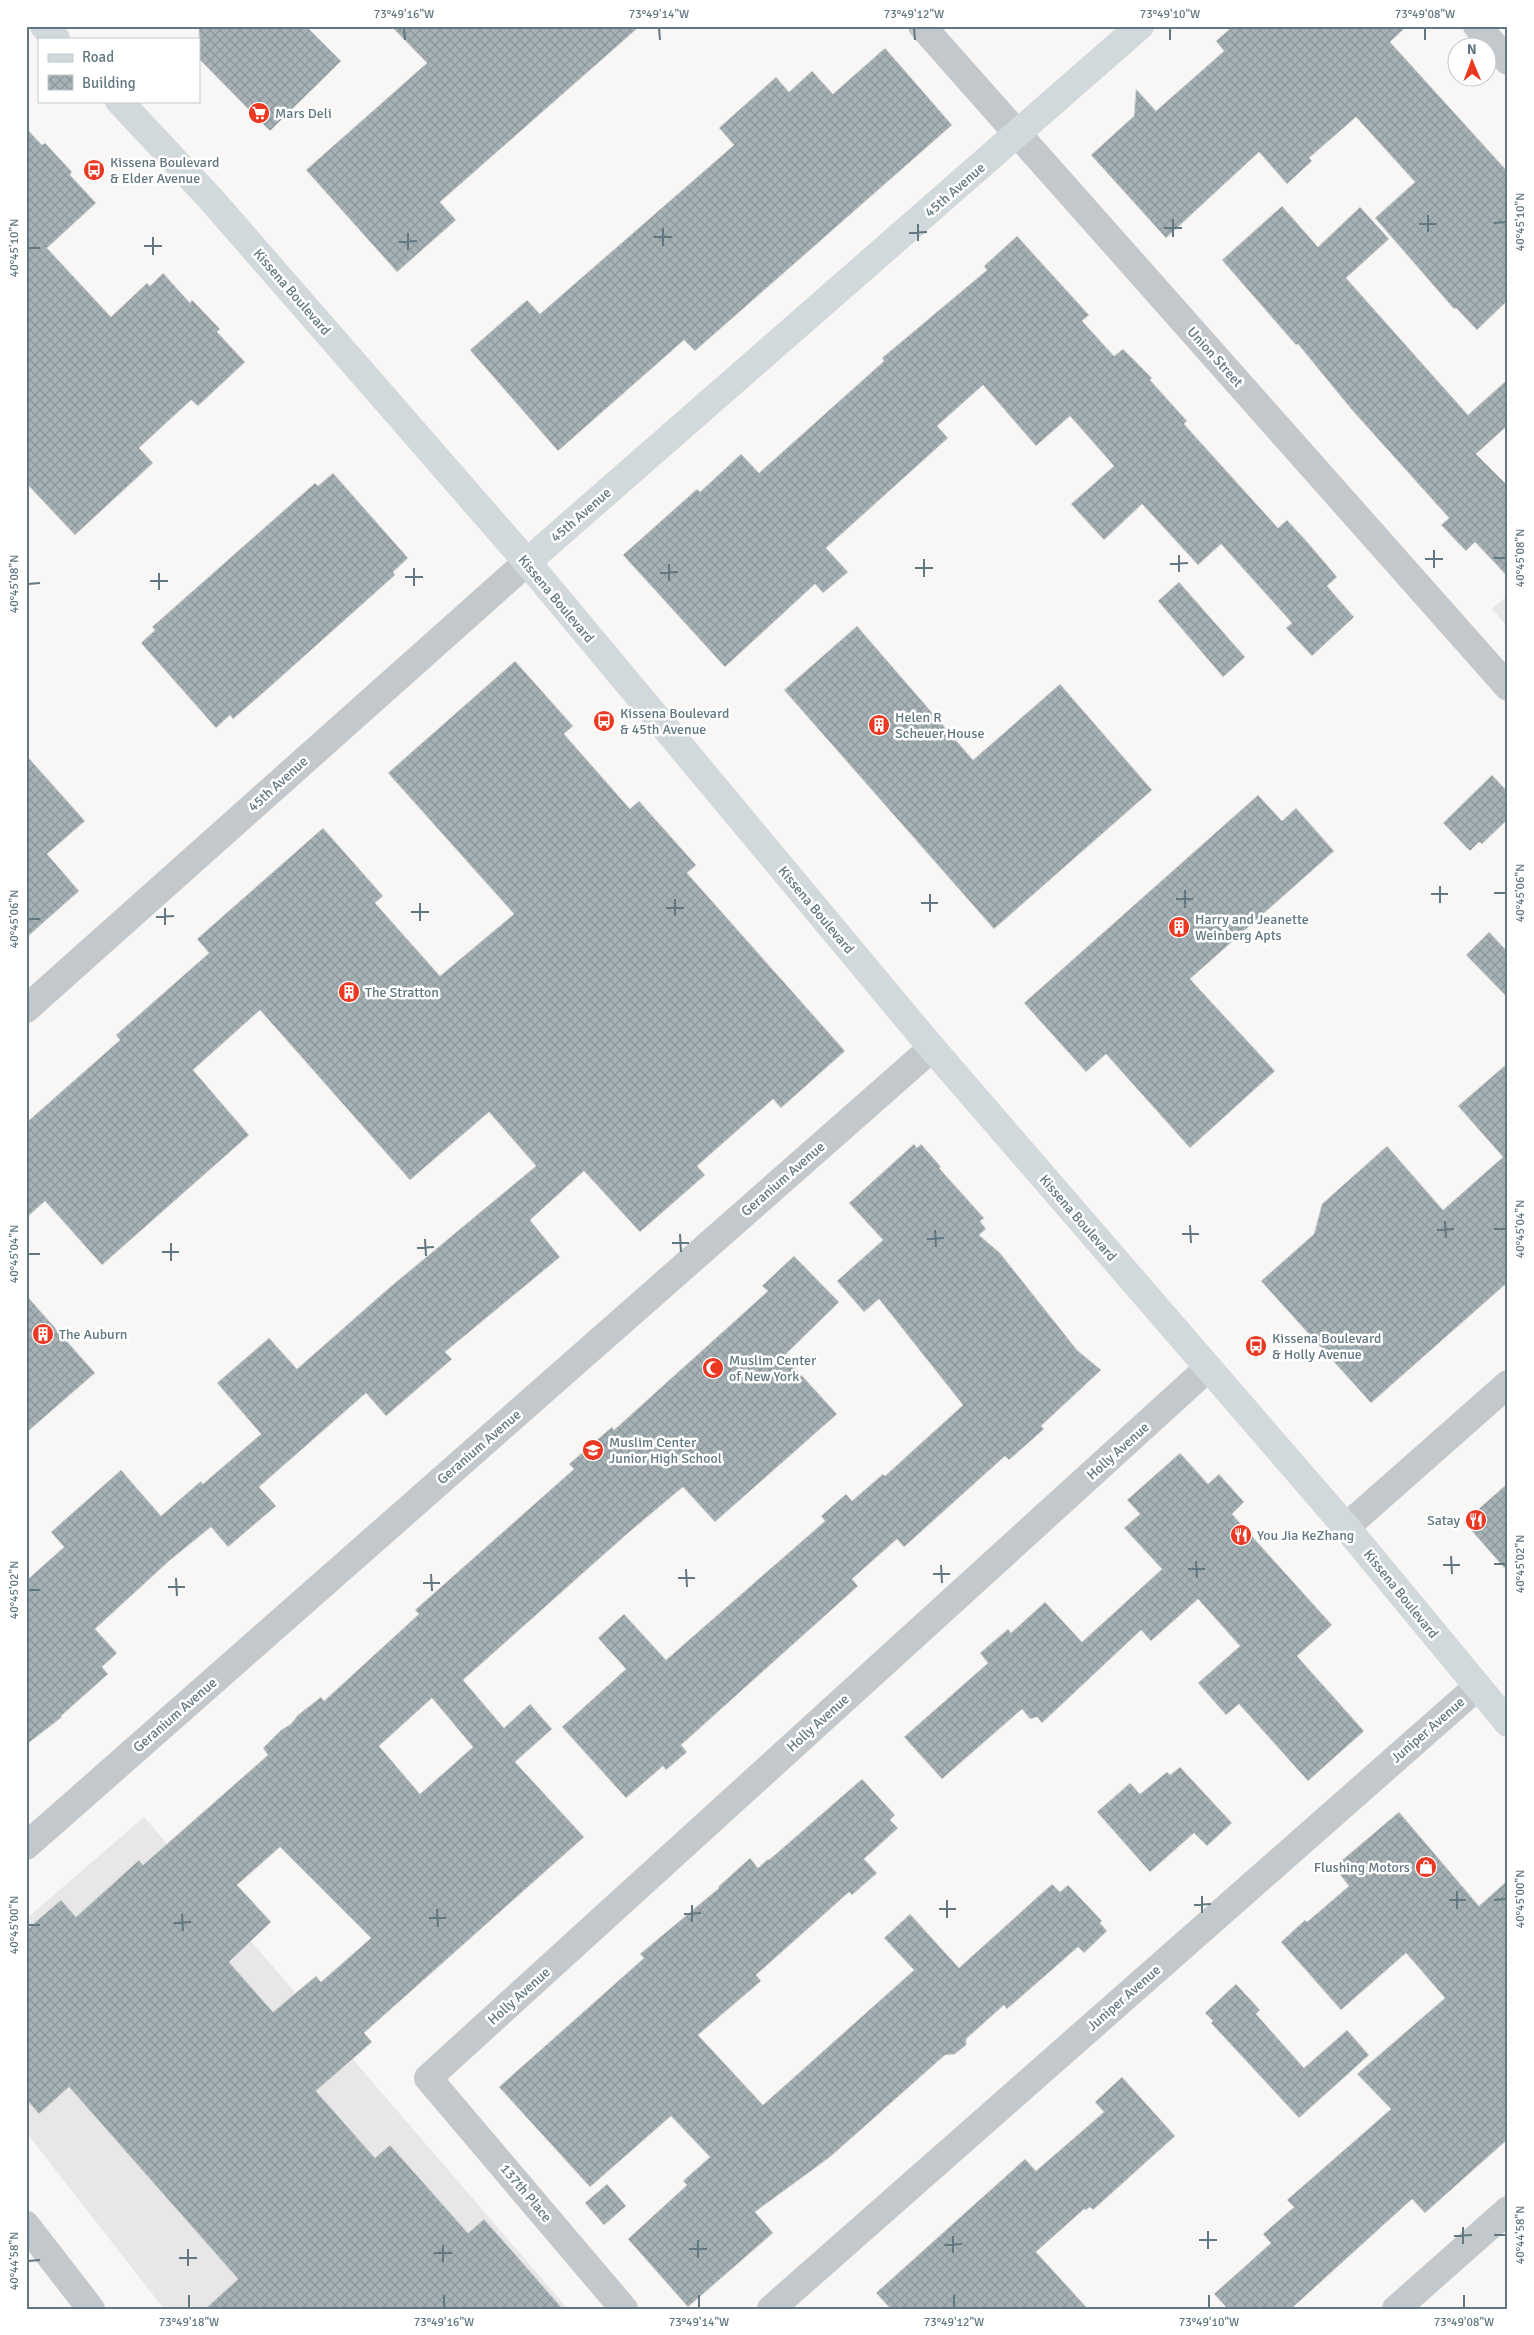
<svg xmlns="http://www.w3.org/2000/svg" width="1534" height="2335" font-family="Signika,sans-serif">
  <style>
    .built { fill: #e6e7e6 }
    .building { fill: url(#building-cross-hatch); stroke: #d9d9d7; fill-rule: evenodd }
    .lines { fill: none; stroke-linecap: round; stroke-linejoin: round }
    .street { stroke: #c2c8cb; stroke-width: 28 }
    .secondary { stroke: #d2d9dc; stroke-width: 28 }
    .ticks { fill: none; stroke: #617781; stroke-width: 2 }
    .labels { text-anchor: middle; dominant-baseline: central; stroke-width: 5; stroke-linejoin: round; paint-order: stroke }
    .poi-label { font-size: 14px; fill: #617781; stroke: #fff; text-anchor: start }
    .street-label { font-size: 14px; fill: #617781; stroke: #fff }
    .neatline { fill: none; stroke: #617781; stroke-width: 2 }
    .ticks-label { font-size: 12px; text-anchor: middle; fill: #617781 }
  </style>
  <defs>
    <pattern id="building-cross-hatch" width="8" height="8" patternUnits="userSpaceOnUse" patternTransform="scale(1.25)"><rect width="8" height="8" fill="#a7b2b7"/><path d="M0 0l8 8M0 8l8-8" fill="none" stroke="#8b969a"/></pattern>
  </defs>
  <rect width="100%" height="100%" fill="#f8f7f5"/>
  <g class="built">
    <path d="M1508,595V627L1492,609Z"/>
    <path d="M144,1817L568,2309H164L26,2132V1919Z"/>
  </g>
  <g class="building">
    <path d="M199,26H306L341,61L270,131L199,59Z"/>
    <path d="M391,26H640L440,202L456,220L397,272L306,170L427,63Z"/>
    <path d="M1233,26H1407L1390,42L1508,172V300L1477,330L1456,308L1454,309L1375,218L1415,182L1356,117L1309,158L1312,161L1287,184L1259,152L1166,238L1091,155L1134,116L1136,89L1156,111L1224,51L1216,41Z"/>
    <path d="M885,48L952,125L695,351L684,340L558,451L470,350L527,300L540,314L734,145L719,128L776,77L789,92L812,71L833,94Z"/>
    <path d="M26,128L42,145L45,143L72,172L70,175L96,203L47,248L111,317L147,283L150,286L163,273L190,303L192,300L220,329L217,332L245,362L198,406L191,400L139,448L153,463L75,535L26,483Z"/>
    <path d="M1282,206L1318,247L1360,207L1389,239L1346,278L1468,415L1508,379V425L1476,454L1508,486V577L1475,542L1466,551L1441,525L1449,518L1352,410L1298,344L1296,345L1222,260Z"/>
    <path d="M1017,236L1089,315L1082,321L1114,356L1123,349L1152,378L1150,380L1187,421L1184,424L1278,528L1287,520L1309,544L1337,577L1327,586L1354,617L1312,656L1286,628L1292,623L1221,544L1198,565L1142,504L1104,540L1071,504L1114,466L1070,416L1036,446L983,385L937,426L948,438L826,548L848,572L823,593L815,584L725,667L623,555L697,489L700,492L741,454L759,473L884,361L882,358L987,270L984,266Z"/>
    <path d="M333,473L408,558L393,572L395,575L263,693L233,719L230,715L216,728L141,643L155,630L152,627L315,483L318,486Z"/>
    <path d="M1179,582L1245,657L1223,677L1158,601Z"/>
    <path d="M857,626L973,760L1060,684L1152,790L994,929L784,690Z"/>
    <path d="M515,661L573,726L564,734L630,809L639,801L696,865L687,873L845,1051L781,1108L773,1099L697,1166L705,1175L640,1232L584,1171L530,1220L560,1257L445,1352L452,1359L386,1416L366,1393L259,1487L276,1506L228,1547L211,1527L169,1561L95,1629L117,1653L102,1667L108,1674L61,1716L62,1717L26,1745V1581L64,1547L51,1532L121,1470L161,1516L201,1481L203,1484L261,1434L217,1383L269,1338L297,1369L389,1288L536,1166L489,1112L410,1180L260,1010L193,1070L249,1135L102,1265L45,1201L26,1218V1123L120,1040L116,1035L209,953L197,939L323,828L383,896L375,903L440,976L514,914L388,773Z"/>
    <path d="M26,755L85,821L47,854L79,891L26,938Z"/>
    <path d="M1492,775L1508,792V819L1482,844L1479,842L1470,851L1443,823Z"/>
    <path d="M1258,795L1282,821L1296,808L1334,851L1190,979L1275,1071L1190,1148L1106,1054L1086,1072L1024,1003Z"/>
    <path d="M1489,932L1508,952V998L1466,955Z"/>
    <path d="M1508,1063V1282L1371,1403L1261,1281L1314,1234L1322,1204L1387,1146L1443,1210L1503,1157L1458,1106Z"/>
    <path d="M914,1144L917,1148L921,1144L941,1167L939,1168L984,1218L980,1221L986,1229L979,1235L1000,1253L1077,1350L1101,1370L1041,1426L1044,1429L1009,1460L1005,1456L904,1547L897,1539L852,1579L858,1586L681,1745L687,1752L666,1770L663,1766L626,1798L562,1727L626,1669L598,1638L624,1614L666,1660L825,1521L821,1516L846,1494L852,1501L883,1474L885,1476L963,1405L879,1299L864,1312L837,1281L883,1240L849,1203Z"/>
    <path d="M794,1256L839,1302L784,1356L837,1414L715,1522L683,1487L628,1533L463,1680L504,1728L530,1704L552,1729L515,1762L584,1837L364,2033L372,2042L316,2091L375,2158L390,2145L468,2233L484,2219L563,2309H205L238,2279L69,2087L39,2114L26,2099V1930L61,1900L76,1917L139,1860L143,1865L268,1755L263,1748L281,1730L291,1724L298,1715L321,1697L324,1701L419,1614L415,1610L574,1469L569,1464L612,1427L614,1430L768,1291L762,1286ZM432,1698L473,1747L420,1794L379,1746ZM280,1847L371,1938L321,1982L316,1976L273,2012L229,1962L271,1922L237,1885Z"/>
    <path d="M26,1295L95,1373L26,1433Z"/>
    <path d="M1180,1453L1208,1484L1219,1474L1244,1502L1232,1514L1332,1625L1297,1656L1364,1731L1308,1781L1239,1704L1226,1715L1198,1683L1240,1646L1198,1599L1151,1641L1141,1630L1042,1723L1037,1717L1030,1719L1022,1709L942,1779L904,1737L988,1663L980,1653L1008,1629L1011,1633L1045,1602L1082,1642L1162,1569L1124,1528L1140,1514L1127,1500Z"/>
    <path d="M1508,1483V1572L1464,1522Z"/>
    <path d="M1180,1767L1232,1823L1207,1846L1194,1833L1150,1872L1097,1812L1130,1783L1140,1794L1167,1772L1170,1775Z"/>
    <path d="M862,1779L895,1815L890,1820L898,1828L864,1859L877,1873L852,1895L849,1892L756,1975L761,1981L698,2035L763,2105L914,1970L884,1938L910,1914L959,1968L1052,1884L1060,1892L1068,1885L1102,1921L1100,1923L1107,1931L1084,1953L1078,1947L1007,2009L1004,2005L966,2039V2045L955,2054L945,2055L830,2157L755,2212L773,2233L688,2307L628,2239L687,2185L683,2181L710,2157L671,2116L590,2187L499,2087L644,1958L640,1954L719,1888L718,1887L750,1858L758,1868L768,1859L769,1860Z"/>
    <path d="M1399,1812L1479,1906L1508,1880V2139L1425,2213L1412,2199L1291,2309H1228L1214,2294L1271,2243L1263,2234L1294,2207L1287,2200L1391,2109L1357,2074L1445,1998L1406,1953L1341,2010L1281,1942L1305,1920L1307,1922L1349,1886L1334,1867Z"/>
    <path d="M1236,1984L1260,2010L1256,2014L1304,2068L1347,2030L1369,2055L1299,2118L1211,2023L1213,2021L1205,2013Z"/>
    <path d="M1122,2077L1175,2136L1093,2210L1090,2207L1086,2210L1084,2209L1036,2252L1088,2309H891L876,2293L1025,2159L1036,2171L1104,2112L1095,2102Z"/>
    <path d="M607,2184L626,2206L604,2225L585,2203Z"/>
  </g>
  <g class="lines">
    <g class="street">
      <path d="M922,26L1508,687"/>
      <path d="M1477,26L1508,61"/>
      <path d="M26,1009L527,562"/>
      <path d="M1346,1527L1508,1384"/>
      <path d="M26,1846L932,1048"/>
      <path d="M26,2225L91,2309"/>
      <path d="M624,2309L428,2078L1208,1368"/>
      <path d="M771,2309L1477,1687"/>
      <path d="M1396,2309L1508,2210"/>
    </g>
    <g class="secondary">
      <path d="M44,26L56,39"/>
      <path d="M119,101L210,198L527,562L932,1048L1346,1527L1508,1723"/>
      <path d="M527,562L1140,26"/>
    </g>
  </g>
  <path class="ticks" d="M404,28L405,40M659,28L660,40M914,28L915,40M1170,28V40M1425,28V40M1428,215V232M1173,219V237M1494,223L1506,222M918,224V241M1419,224H1437M663,228V246M1164,228H1182M408,233V250M909,233L927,232M153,237V255M654,237H672M399,242L417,241M144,246H162M28,248H40M1434,550V568M1179,555V572M1494,558H1506M924,559V577M1425,559H1443M669,564V581M1170,564L1188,563M414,568V586M915,568H933M159,573V590M660,573L678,572M405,577H423M150,581H168M28,584L40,583M1440,886V903M1185,890V908M1494,893H1506M930,894V912M1431,894H1448M675,899V916M1176,899H1193M420,903V921M921,903H938M165,908V925M666,908H684M411,912H429M156,917L174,916M28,919H40M1445,1221L1446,1238M1190,1225L1191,1243M1494,1229H1506M935,1230L936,1247M1437,1230L1454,1229M680,1234L681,1252M1182,1234H1199M425,1239L426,1256M927,1239L944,1238M171,1243V1261M672,1243H689M417,1248L434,1247M162,1252H179M28,1254H40M1451,1556L1452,1574M1196,1561L1197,1578M1494,1564H1506M941,1565L942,1583M1443,1565H1460M686,1569L687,1587M1188,1569H1205M431,1574L432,1591M933,1574H950M176,1578L177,1596M678,1578H695M423,1583H440M168,1587H185M28,1590H40M1457,1891V1909M1202,1896V1913M947,1900V1918M1449,1900H1466M1494,1900L1506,1899M692,1905V1922M1194,1905L1211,1904M437,1909L438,1927M939,1909H956M182,1914L183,1931M684,1914L701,1913M429,1918H446M174,1923L191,1922M28,1925H40M1463,2227V2244M1208,2231V2249M1494,2235H1506M953,2236V2253M1454,2236L1472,2235M698,2240V2258M1199,2240H1217M443,2245V2262M944,2245L962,2244M188,2249V2266M689,2249H707M434,2253H452M179,2258H197M28,2261L40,2260M189,2295V2308M444,2295V2308M699,2295V2308M954,2295V2308M1209,2295V2308M1464,2295V2308"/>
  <defs>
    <g id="supermarket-disc" transform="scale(1.125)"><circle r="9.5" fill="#eb3822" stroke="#fff"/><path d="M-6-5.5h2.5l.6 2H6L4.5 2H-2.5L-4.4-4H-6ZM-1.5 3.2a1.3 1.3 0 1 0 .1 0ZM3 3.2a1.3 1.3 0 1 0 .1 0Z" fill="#fff"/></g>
    <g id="bus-disc" transform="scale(1.125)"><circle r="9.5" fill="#eb3822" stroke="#fff"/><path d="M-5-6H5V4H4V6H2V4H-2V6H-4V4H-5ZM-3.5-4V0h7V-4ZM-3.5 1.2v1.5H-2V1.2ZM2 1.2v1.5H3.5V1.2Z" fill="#fff"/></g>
    <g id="building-disc" transform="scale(1.125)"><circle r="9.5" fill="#eb3822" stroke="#fff"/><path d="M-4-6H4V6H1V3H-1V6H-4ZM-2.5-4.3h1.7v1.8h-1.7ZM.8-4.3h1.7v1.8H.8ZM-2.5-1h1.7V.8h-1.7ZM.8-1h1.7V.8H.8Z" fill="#fff"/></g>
    <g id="mosque-disc" transform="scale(1.125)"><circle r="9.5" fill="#eb3822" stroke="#fff"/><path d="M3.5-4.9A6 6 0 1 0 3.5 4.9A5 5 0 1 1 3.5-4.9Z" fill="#fff"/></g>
    <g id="school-disc" transform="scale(1.125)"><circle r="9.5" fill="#eb3822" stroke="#fff"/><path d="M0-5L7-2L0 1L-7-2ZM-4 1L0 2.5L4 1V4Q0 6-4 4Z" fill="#fff"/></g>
    <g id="restaurant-disc" transform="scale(1.125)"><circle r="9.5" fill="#eb3822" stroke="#fff"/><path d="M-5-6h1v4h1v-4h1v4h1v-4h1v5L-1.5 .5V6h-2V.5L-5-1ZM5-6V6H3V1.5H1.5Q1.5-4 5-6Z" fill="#fff"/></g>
    <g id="shop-disc" transform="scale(1.125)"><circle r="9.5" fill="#eb3822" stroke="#fff"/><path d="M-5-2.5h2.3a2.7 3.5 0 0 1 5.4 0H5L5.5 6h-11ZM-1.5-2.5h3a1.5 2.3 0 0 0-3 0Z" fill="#fff"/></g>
  </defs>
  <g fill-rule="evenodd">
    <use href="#supermarket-disc" x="259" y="113"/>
    <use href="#bus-disc" x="94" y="170"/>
    <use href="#bus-disc" x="604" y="721"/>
    <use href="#building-disc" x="879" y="725"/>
    <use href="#building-disc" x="1179" y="927"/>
    <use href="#building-disc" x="349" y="992"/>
    <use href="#building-disc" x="43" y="1334"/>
    <use href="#bus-disc" x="1256" y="1346"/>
    <use href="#mosque-disc" x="713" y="1368"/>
    <use href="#school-disc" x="593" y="1450"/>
    <use href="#restaurant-disc" x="1476" y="1520"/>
    <use href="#restaurant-disc" x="1241" y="1535"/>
    <use href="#shop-disc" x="1426" y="1867"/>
  </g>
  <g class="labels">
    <g class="poi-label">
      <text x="275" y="113">Mars Deli</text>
      <text x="110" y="162">Kissena Boulevard<tspan x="110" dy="16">&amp; Elder Avenue</tspan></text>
      <text x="620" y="713">Kissena Boulevard<tspan x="620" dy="16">&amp; 45th Avenue</tspan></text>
      <text x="895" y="717">Helen R<tspan x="895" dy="16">Scheuer House</tspan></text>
      <text x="1195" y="919">Harry and Jeanette<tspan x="1195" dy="16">Weinberg Apts</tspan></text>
      <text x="365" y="992">The Stratton</text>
      <text x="59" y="1334">The Auburn</text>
      <text x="1272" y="1338">Kissena Boulevard<tspan x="1272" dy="16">&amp; Holly Avenue</tspan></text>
      <text x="729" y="1360">Muslim Center<tspan x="729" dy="16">of New York</tspan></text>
      <text x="609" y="1442">Muslim Center<tspan x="609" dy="16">Junior High School</tspan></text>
      <text x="1460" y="1520" text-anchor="end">Satay</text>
      <text x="1257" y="1535">You Jia KeZhang</text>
      <text x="1410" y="1867" text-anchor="end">Flushing Motors</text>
    </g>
    <g class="street-label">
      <text transform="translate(955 190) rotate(-41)">45th Avenue</text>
      <text transform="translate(292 292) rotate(49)">Kissena Boulevard</text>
      <text transform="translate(1215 357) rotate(48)">Union Street</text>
      <text transform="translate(581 515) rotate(-41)">45th Avenue</text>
      <text transform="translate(556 599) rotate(50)">Kissena Boulevard</text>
      <text transform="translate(278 784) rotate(-42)">45th Avenue</text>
      <text transform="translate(816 910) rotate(50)">Kissena Boulevard</text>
      <text transform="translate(783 1179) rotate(-41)">Geranium Avenue</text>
      <text transform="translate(1078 1218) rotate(49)">Kissena Boulevard</text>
      <text transform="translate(479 1447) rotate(-41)">Geranium Avenue</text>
      <text transform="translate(1118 1451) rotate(-42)">Holly Avenue</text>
      <text transform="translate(1401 1594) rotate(51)">Kissena Boulevard</text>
      <text transform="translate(175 1715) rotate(-41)">Geranium Avenue</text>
      <text transform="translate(818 1723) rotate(-42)">Holly Avenue</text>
      <text transform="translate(1428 1730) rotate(-41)">Juniper Avenue</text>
      <text transform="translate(519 1996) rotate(-42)">Holly Avenue</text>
      <text transform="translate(1124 1998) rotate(-41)">Juniper Avenue</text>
      <text transform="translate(526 2193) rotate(50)">137th Place</text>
    </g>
  </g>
  <rect width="1534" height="2335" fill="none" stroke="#ffffff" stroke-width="55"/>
  <rect x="38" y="38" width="162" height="65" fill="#ffffff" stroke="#c0c9cd"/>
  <rect x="48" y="54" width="25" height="8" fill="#d2d9dc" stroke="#c0c9cd"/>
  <text x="82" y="62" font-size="15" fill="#617781">Road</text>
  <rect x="48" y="75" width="25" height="15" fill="url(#building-cross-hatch)" stroke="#c0c9cd"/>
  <text x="82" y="88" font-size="15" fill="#617781">Building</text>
  <g transform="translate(1472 62) rotate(359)"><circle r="24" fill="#ffffff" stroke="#c0c9cd"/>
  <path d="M0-4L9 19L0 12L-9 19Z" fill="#eb3822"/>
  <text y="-8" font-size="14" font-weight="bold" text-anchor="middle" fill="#617781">N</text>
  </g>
  <rect x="28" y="28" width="1478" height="2280" class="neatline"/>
  <g class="ticks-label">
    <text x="404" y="18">73°49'16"W</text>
    <text x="659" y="18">73°49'14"W</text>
    <text x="914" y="18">73°49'12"W</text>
    <text x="1170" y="18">73°49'10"W</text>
    <text x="1425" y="18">73°49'08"W</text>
    <text transform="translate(1520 222) rotate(-90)" y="4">40°45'10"N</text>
    <text transform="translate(14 248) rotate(-90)" y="4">40°45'10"N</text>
    <text transform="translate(1520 558) rotate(-90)" y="4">40°45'08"N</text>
    <text transform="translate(14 584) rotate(-90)" y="4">40°45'08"N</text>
    <text transform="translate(1520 893) rotate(-90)" y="4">40°45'06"N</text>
    <text transform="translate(14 919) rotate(-90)" y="4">40°45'06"N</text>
    <text transform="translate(1520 1229) rotate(-90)" y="4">40°45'04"N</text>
    <text transform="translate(14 1254) rotate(-90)" y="4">40°45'04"N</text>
    <text transform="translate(1520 1564) rotate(-90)" y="4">40°45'02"N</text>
    <text transform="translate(14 1590) rotate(-90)" y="4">40°45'02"N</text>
    <text transform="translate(1520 1899) rotate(-90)" y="4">40°45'00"N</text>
    <text transform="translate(14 1925) rotate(-90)" y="4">40°45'00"N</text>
    <text transform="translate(1520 2235) rotate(-90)" y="4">40°44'58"N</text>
    <text transform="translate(14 2261) rotate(-90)" y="4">40°44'58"N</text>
    <text x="189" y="2326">73°49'18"W</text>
    <text x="444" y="2326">73°49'16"W</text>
    <text x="699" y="2326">73°49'14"W</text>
    <text x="954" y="2326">73°49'12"W</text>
    <text x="1209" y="2326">73°49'10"W</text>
    <text x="1464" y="2326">73°49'08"W</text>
  </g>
</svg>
